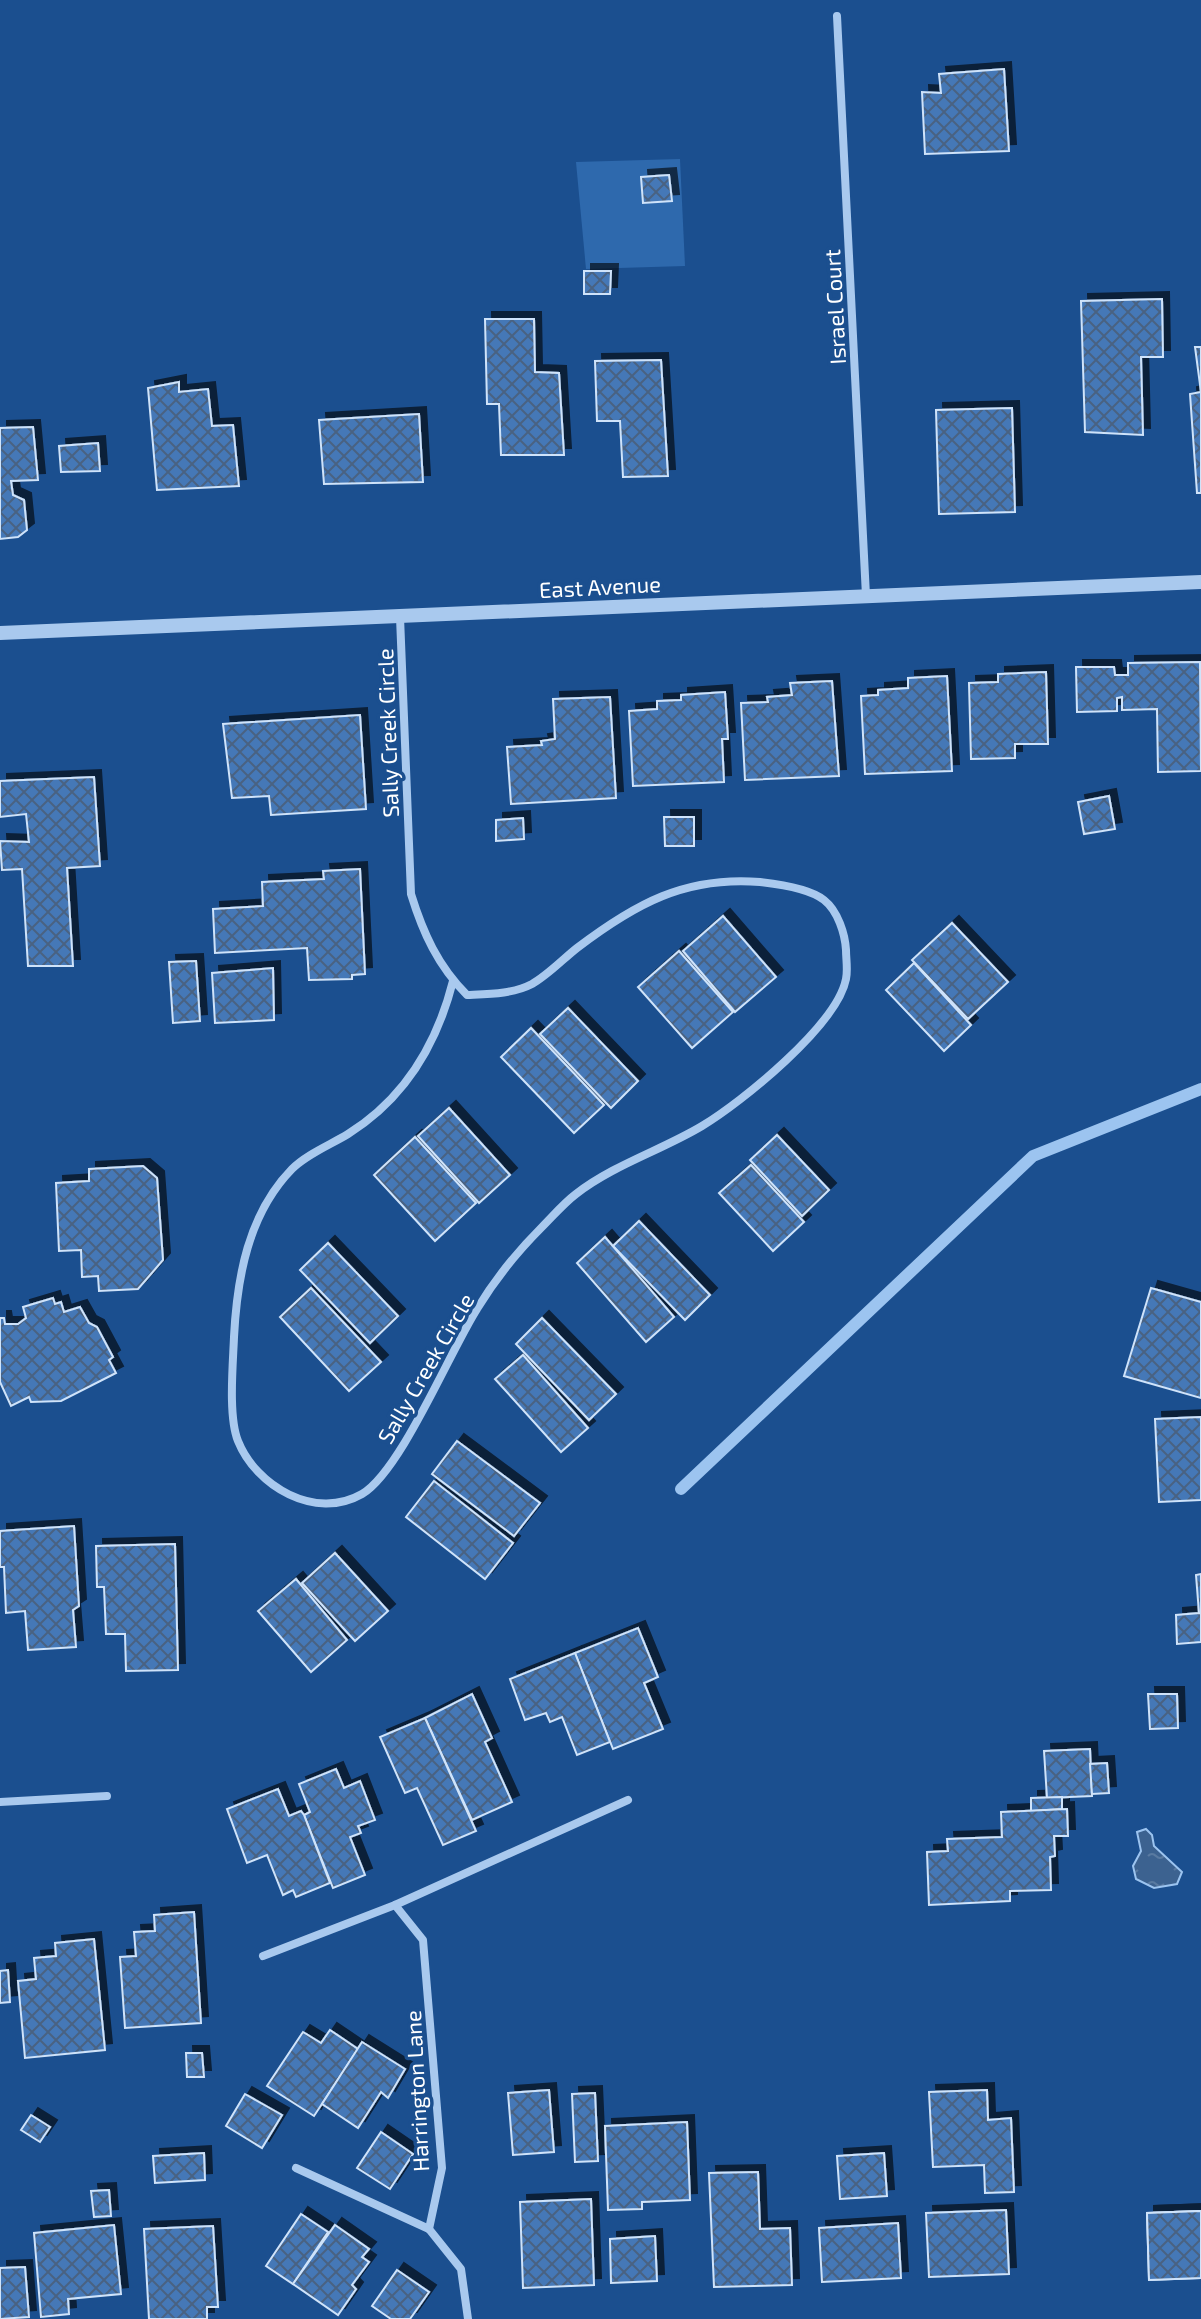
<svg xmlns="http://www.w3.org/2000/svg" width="1201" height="2319" font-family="'Exo 2',sans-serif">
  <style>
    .green { fill: #2e69ad }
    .water { fill: url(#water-ripples); stroke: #9cc4f0; stroke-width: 2 }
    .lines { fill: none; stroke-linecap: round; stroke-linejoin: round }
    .stream { stroke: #9cc4f0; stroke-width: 12 }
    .building { fill: url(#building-cross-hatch); stroke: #cfe3fa; stroke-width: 2; filter: url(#shadow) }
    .minor { stroke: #a9c9ee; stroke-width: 8 }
    .tertiary { stroke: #a9c9ee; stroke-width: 14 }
    .labels { text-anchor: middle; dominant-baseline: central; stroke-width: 7; stroke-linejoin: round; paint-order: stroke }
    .street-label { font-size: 22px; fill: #fff; stroke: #1b4f8f }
  </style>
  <defs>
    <pattern id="water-ripples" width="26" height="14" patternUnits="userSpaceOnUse" patternTransform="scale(2)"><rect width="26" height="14" fill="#3c6290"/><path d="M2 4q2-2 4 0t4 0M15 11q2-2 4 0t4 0" fill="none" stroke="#597aa1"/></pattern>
    <pattern id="building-cross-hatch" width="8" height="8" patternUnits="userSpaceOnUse" patternTransform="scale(2)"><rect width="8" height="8" fill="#4478b7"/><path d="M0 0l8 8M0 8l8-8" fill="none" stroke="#486282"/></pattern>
    <filter id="shadow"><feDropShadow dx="7" dy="-7" stdDeviation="0" flood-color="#0009"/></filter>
  </defs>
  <rect width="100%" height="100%" fill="#1b4f8f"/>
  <path class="green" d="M680,159L685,266L586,269L576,162Z"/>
  <path class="water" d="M1146,1829L1152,1835L1154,1846L1182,1872L1177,1884L1154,1888L1136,1879L1133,1866L1141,1851L1137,1832Z"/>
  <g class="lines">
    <path class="stream" d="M681,1489L1033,1156L1201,1089"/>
  </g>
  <g class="building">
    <path d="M1004,69L1009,151L925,154L922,92L941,93L939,74Z"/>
    <path d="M669,175L672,201L643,203L641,177Z"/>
    <path d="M584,271H611L610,294H584Z"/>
    <path d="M1162,299L1163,357H1141L1143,435L1085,432L1081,301Z"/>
    <path d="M485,319H534L535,372L559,373L564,455H501L499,404H487Z"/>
    <path d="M1195,347H1201V493H1197L1190,394L1201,392Z"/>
    <path d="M661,360L668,476L623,477L620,421H597L595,361Z"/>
    <path d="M179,382V392L208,389L212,426L233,425L239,486L157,490L148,388Z"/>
    <path d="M1012,408L1015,512L939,514L936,410Z"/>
    <path d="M419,414L423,482L324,484L319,420Z"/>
    <path d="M33,427L38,480L11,481L13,495L24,500L27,530L18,537L0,539V428Z"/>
    <path d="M98,443L100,471L61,472L59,446Z"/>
    <path d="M1200,662L1201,771L1158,772L1157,709L1122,710V697L1117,698V711L1077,712L1076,667H1114L1115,675H1128V663Z"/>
    <path d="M1046,672L1048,744H1015V758L971,759L969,683L998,682V674Z"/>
    <path d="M947,676L952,771L865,774L861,696L878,695V690L908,688V678Z"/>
    <path d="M832,681L839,776L745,780L741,703L768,702L767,697L792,695L790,683Z"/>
    <path d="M725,692L728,739H722L724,782L633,786L629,711L657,709V701L681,700V695Z"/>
    <path d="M610,697L616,798L511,804L507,747L542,745L541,741L555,739L553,699Z"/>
    <path d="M360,715L366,809L271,815L269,796L232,798L223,724Z"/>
    <path d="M94,777L100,866L67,868L73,966H28L22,869L2,870L0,841L29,842L26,814L0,817V781Z"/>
    <path d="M1109,796L1115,829L1084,834L1078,802Z"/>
    <path d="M664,817H694V846H665Z"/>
    <path d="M523,818L524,839L496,841V820Z"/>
    <path d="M360,869L365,974L352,975V979L309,980L307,948L215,953L213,909L263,906L262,882L324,879L323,871Z"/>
    <path d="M723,916L776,977L735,1012L683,951Z"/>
    <path d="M952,923L1008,982L968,1019L912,960Z"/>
    <path d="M679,951L733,1012L692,1048L638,987Z"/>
    <path d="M196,961L200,1021L173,1023L169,962Z"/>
    <path d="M914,963L971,1025L944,1051L886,990Z"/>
    <path d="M273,968L274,1020L215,1023L212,973Z"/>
    <path d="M568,1008L638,1081L611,1108L540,1034Z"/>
    <path d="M531,1028L604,1105L574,1133L501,1057Z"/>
    <path d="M449,1108L510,1175L479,1203L418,1136Z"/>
    <path d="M777,1135L829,1190L802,1216L750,1160Z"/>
    <path d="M415,1137L476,1203L435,1241L374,1175Z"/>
    <path d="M751,1165L804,1222L773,1251L719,1193Z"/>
    <path d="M143,1166L157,1178L163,1260L138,1289L99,1291L98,1276L82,1277L81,1250L59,1251L56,1183L89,1181V1169Z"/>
    <path d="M639,1221L710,1295L685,1320L613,1246Z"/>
    <path d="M605,1237L674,1317L646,1342L577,1263Z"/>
    <path d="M328,1243L398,1316L370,1343L300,1270Z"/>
    <path d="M311,1288L381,1362L349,1391L280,1317Z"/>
    <path d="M1151,1288L1201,1302V1398L1124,1376Z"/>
    <path d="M53,1298L55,1304L61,1302L64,1312L80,1307L89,1323L97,1327L113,1357L109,1360L116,1373L61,1401L31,1402L29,1397L11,1406L0,1382V1318H4L5,1324H18L26,1318L23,1307Z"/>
    <path d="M542,1318L616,1394L589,1420L516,1344Z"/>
    <path d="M523,1355L588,1428L561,1452L495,1379Z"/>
    <path d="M1201,1417V1500L1159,1502L1155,1419Z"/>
    <path d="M457,1441L540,1503L514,1536L432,1474Z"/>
    <path d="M434,1481L513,1543L485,1579L406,1517Z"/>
    <path d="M74,1526L79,1606L73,1610L76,1647L28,1650L25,1611L6,1613L4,1567H0V1531Z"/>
    <path d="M175,1544L178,1670L126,1671L125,1634H106L104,1587H97L96,1546Z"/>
    <path d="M335,1553L388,1611L355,1641L302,1583Z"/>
    <path d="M1201,1574V1642L1177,1644L1176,1615L1199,1613L1196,1575Z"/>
    <path d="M296,1579L347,1640L311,1672L258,1611Z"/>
    <path d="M638,1628L658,1677L644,1683L663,1729L613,1749L575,1653Z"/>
    <path d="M575,1653L610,1742L577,1755L562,1717L550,1722L546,1713L525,1720L510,1679Z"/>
    <path d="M472,1694L492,1738L485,1742L512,1802L472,1820L425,1718Z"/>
    <path d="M1148,1694H1177L1178,1728L1150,1729Z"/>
    <path d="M425,1718L476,1831L443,1845L417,1788L405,1793L380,1737Z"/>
    <path d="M1090,1749L1092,1796L1047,1798L1044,1751Z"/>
    <path d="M1107,1763L1109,1793L1092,1794L1090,1764Z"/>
    <path d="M336,1769L344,1788L360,1781L375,1820L358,1826L361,1833L350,1837L365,1875L333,1888L304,1815L310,1812L299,1784Z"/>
    <path d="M278,1789L289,1816L301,1811L304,1815L330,1883L296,1897L293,1890L283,1895L267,1855L247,1863L227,1809Z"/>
    <path d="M1062,1797V1809L1031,1811V1798Z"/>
    <path d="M1067,1809L1068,1836H1054L1055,1856L1050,1857L1051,1890L1010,1891V1901L929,1905L927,1852L948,1851L947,1839L1002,1837L1001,1812Z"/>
    <path d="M194,1912L201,2023L125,2028L120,1957L136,1956L134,1932L155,1931L154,1915Z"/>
    <path d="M94,1939L105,2050L25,2058L18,1981L36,1979L34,1958L56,1956L55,1943Z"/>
    <path d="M8,1970L10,2002L0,2003V1971Z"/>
    <path d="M330,2030L358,2049L314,2116L267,2086L303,2032L321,2043Z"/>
    <path d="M362,2042L405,2069L388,2098L381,2092L358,2128L322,2104Z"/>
    <path d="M186,2053H202L204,2077H187Z"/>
    <path d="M549,2090L554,2152L513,2155L508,2093Z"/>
    <path d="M987,2090L988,2120L1011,2118L1014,2192L985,2193L984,2165L933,2167L929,2092Z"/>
    <path d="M595,2093L598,2161L575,2162L572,2094Z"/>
    <path d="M245,2094L282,2115L262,2148L226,2126Z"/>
    <path d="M31,2115L50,2127L40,2142L21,2130Z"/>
    <path d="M687,2122L690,2200L642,2202V2209L608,2210L605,2126Z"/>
    <path d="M381,2132L413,2154L390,2189L357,2168Z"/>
    <path d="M204,2153L205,2180L155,2183L153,2156Z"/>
    <path d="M884,2153L887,2196L840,2199L837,2156Z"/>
    <path d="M758,2172L760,2229L790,2228L792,2285L714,2287L709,2173Z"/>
    <path d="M109,2190L111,2216L94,2217L91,2191Z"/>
    <path d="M591,2199L594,2285L523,2288L520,2202Z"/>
    <path d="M1006,2210L1009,2274L929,2277L926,2213Z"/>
    <path d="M1201,2211V2278L1149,2280L1147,2213Z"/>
    <path d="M1201,2211V2278L1149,2280L1147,2213Z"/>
    <path d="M301,2214L328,2232L293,2284L266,2266Z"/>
    <path d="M898,2223L901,2278L822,2282L819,2228Z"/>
    <path d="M114,2225L121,2294L68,2299L69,2314L41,2317L34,2233Z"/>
    <path d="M335,2225L369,2249L362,2257L369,2262L352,2285L356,2289L338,2315L293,2284Z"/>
    <path d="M213,2226L218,2307H207V2319H149L144,2229Z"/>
    <path d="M655,2236L657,2281L611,2283L610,2239Z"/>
    <path d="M25,2267L29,2317L0,2319V2268Z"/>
    <path d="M397,2270L429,2292L410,2319H391L372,2306Z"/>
  </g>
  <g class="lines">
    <g class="minor">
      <path d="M837,16L866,596"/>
      <path d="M400,617L411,894C423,933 438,966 467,995C489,994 513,994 532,984C548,975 563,959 577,948C635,904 685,876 760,882C778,884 809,888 824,900C838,911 845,934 846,950C846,959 848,970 846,979C837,1025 742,1102 702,1126C662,1150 613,1165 576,1194C564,1203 553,1216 542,1227C519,1250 494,1281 477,1309C450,1351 401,1471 362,1494C315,1521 256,1486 238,1441C228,1416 233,1364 234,1337C237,1278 248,1214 292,1169C307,1154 330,1145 348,1134C404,1099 437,1044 453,981"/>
      <path d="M0,1802L107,1796"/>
      <path d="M395,1905L423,1940L442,2168L429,2229L461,2269L468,2319"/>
      <path d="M263,1956L395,1905L628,1800"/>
      <path d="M296,2168L429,2229"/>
    </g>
    <path class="tertiary" d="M0,633L1201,582"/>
  </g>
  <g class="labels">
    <g class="street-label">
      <text transform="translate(834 307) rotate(-93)">Israel Court</text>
      <text transform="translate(600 586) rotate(-3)">East Avenue</text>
      <text transform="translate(387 733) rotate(-92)">Sally Creek Circle</text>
      <text transform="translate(425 1368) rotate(-60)">Sally Creek Circle</text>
      <text transform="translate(416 2091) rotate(-93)">Harrington Lane</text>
    </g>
  </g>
</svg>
